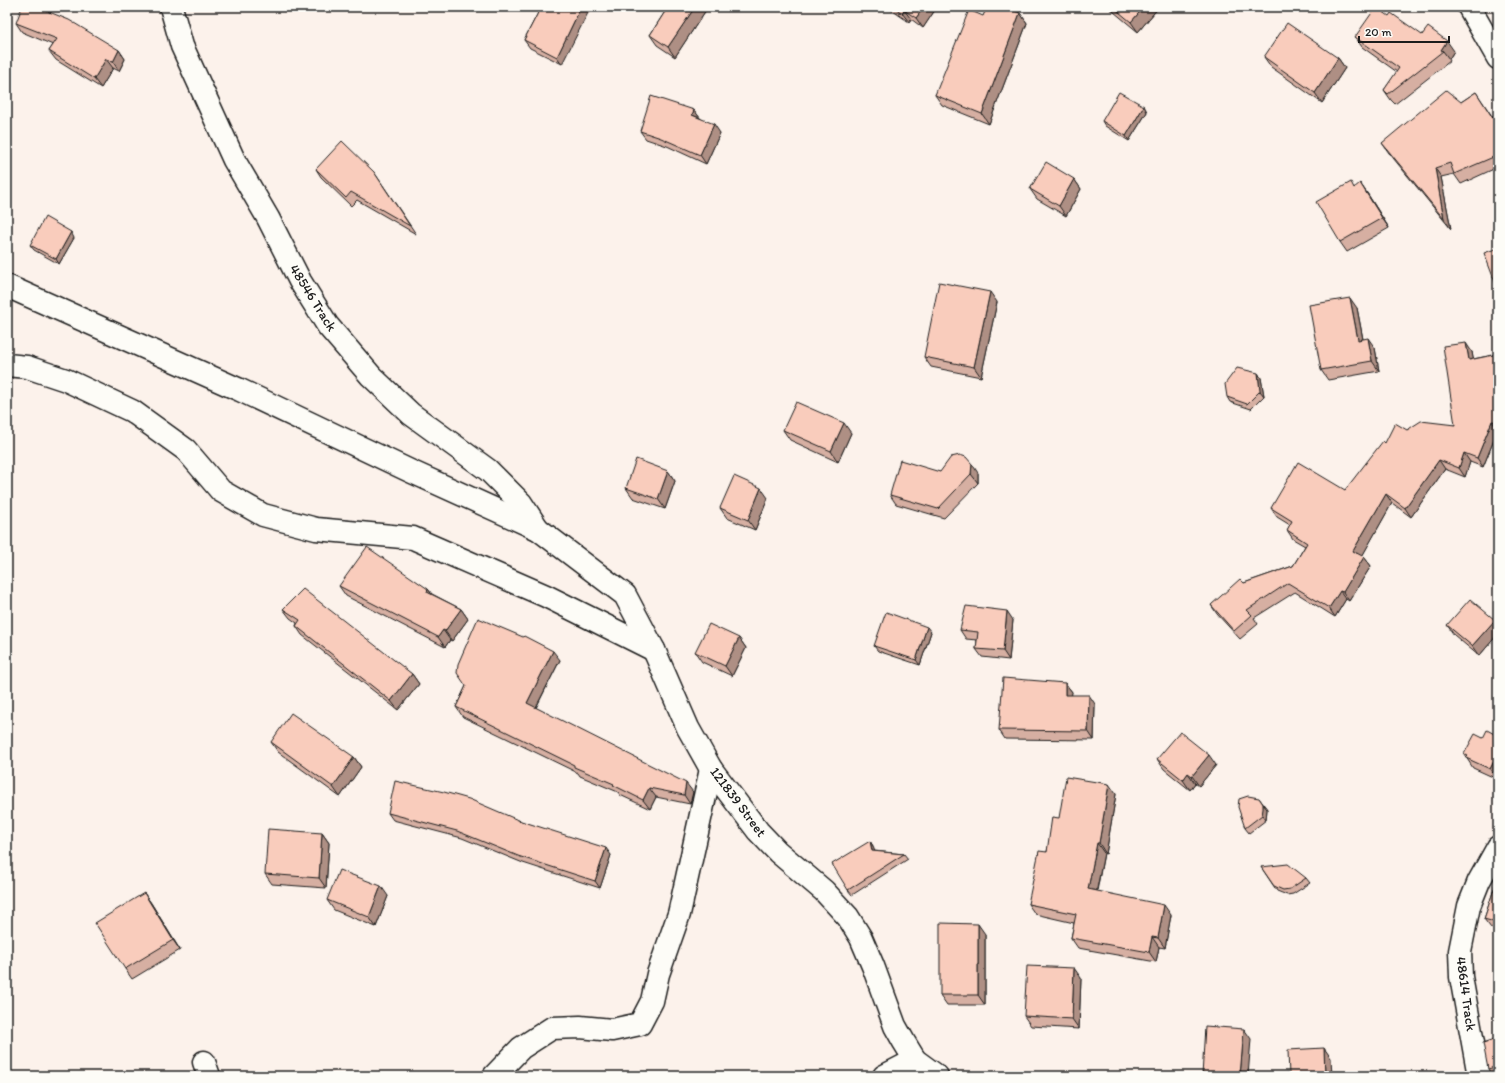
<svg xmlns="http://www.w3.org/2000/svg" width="1505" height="1083" font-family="Itim,sans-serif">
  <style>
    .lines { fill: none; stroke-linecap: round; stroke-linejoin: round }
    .minor-casing { stroke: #1c1c1c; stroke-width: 25 }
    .minor { stroke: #fdfcf7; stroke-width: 22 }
    .wall { fill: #d6afa2; stroke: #1c1c1c }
    .shaded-wall { fill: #ae8f84; stroke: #1c1c1c }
    .building { fill: #f9ccbc; stroke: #1c1c1c }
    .labels { text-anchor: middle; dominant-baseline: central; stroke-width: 3.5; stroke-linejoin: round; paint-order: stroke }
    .street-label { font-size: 14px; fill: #1c1c1c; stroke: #fdfcf7 }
  </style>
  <rect width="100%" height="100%" fill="#fcf2eb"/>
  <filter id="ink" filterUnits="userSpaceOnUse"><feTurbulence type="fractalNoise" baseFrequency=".025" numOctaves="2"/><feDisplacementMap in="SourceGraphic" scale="8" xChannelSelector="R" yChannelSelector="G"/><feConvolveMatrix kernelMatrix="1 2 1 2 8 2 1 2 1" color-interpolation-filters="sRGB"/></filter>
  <g filter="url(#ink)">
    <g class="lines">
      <g class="minor-casing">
        <g id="minor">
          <path d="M171,7L182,46L234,160L268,218L300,281L328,326L371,376L411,414L488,470L521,503L538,529"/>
          <path d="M1469,7L1498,58"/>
          <path d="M7,286L240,390L410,471L538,529L625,595L654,650L688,728L711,769L758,831L778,852L824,891L848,917L861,938L873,966L895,1026L904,1042L915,1060L937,1076"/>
          <path d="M7,365L27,367L66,380L132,411L186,450L221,491L263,515L316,529L413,538L546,596L654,650"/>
          <path d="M204,1062L209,1076"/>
          <path d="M494,1076L521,1048L552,1028L580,1027L612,1030L640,1024L652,1001L658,974L679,914L711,769"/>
          <path d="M884,1076L915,1060"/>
          <path d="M1479,1076L1461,977L1460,951L1469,906L1479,881L1498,847"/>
        </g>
      </g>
      <use href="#minor" class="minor"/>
    </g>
    <g class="wall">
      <path d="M541,7L562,64L530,48L524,40Z"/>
      <path d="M668,7H708L675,57L657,45L650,35Z"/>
      <path d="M887,7H937L923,28L911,19L909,22Z"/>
      <path d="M1108,7H1159L1138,32Z"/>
      <path d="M1020,13L1027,23L989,124L942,105L935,95L983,16Z"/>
      <path d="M16,23L119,50L125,59L119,71L113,68L101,88L56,60L49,51L53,45L22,32Z"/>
      <path d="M1422,35L1454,51L1449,59L1450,61L1395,104L1391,100L1384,90L1397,72L1362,47L1355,37Z"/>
      <path d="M1264,57L1338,58L1345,68L1322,103L1271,67Z"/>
      <path d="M1476,92L1498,125V167L1461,184L1454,174L1441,177L1451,229L1389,153L1382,143L1461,102Z"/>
      <path d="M1144,106L1147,112L1129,141L1105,126L1102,121Z"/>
      <path d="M694,110L700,118L720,133L706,164L667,146L646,139L640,131Z"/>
      <path d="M316,169L374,172L416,234L357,200L351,206L321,177Z"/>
      <path d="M1074,179L1081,189L1066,216L1037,199L1030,189Z"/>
      <path d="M1354,187L1367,193L1389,228L1347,252L1340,242Z"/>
      <path d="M74,238L59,264L34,250L30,245Z"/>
      <path d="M997,302L981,377L931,367L924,357Z"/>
      <path d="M1357,308L1363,339L1375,348L1379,371L1328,380L1321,370Z"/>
      <path d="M1472,352L1473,359L1498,354V430L1483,467L1470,462L1465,477L1445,469L1411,517L1392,503L1362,556L1364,557L1371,566L1349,601L1346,599L1335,617L1295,592L1254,618L1258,624L1240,639L1217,614L1211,605L1244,583L1293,566L1305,546L1293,539L1287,530L1290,525L1277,517L1271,508L1345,490L1385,443L1407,430L1455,425Z"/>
      <path d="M1258,373L1261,378L1264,396L1251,409L1230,402L1227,397Z"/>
      <path d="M783,430L851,433L838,462L790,440Z"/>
      <path d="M668,471L675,481L665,509L633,498L626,488Z"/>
      <path d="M940,472L978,473V483L944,518L896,504L890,495Z"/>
      <path d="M768,498L755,530L727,518L720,508Z"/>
      <path d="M339,586L428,589L432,594L461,609L468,619L452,641L450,640L445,647L346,596Z"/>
      <path d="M283,609L412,674L419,684L398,710L302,635L296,626L297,623L290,618Z"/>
      <path d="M1013,620L1009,660L982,657L976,649L977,640L966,639L960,630Z"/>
      <path d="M1447,625H1498V634L1479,656L1454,635Z"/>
      <path d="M931,632L920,665L878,651L874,646Z"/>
      <path d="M739,638L746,648L732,676L702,662L695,652Z"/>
      <path d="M560,660L536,708L693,792L690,804L656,797L650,809L620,795L618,792L580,776L578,773L463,717L456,707L466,686Z"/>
      <path d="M1065,683L1072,692L1071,695L1095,704L1094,740L1005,739L999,730Z"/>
      <path d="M1498,736V778L1497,779L1473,768L1464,754L1483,738Z"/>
      <path d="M271,742L354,757L361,767L340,797L278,752Z"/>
      <path d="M1157,759L1216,765L1199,786L1195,783L1190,790L1164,769Z"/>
      <path d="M1116,794L1106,854L1104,853L1097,891L1171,915L1165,948L1159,947L1156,962L1078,948L1071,938L1074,923L1035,914L1028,904L1059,818Z"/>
      <path d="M1259,798L1267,809L1266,820L1249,833L1245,828Z"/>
      <path d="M388,813L518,820L611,855L600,888L523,863L462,838L393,820Z"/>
      <path d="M322,833L329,843L326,888L272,884L265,874Z"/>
      <path d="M870,841L873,846L874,851L904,854L908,859L852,895L848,890Z"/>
      <path d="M1261,867L1306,878L1310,883L1293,894L1287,895L1277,891Z"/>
      <path d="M1498,877V931L1491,928L1484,919Z"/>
      <path d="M144,893L151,903L180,950L132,979L125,969Z"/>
      <path d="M388,896L376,927L334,910L327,900Z"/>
      <path d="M985,934V1005H947L940,995Z"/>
      <path d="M1081,978L1079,1029L1031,1026L1024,1016Z"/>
      <path d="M1498,1038V1072L1491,1074L1488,1069Z"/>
    </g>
    <g class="shaded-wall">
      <path d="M581,7H591L562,64L557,57Z"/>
      <path d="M695,7H708L675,57L668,47Z"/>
      <path d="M924,7H937L923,28L916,18Z"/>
      <path d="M1144,7H1159L1138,32L1131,22Z"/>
      <path d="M904,10L911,19L909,22L902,13Z"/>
      <path d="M1020,13L1027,23L989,124L982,114Z"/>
      <path d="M1447,41L1454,51L1449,59L1443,51L1441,50Z"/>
      <path d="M119,50L125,59L119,71L113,62Z"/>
      <path d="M1338,58L1345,68L1322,103L1315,93Z"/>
      <path d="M106,59L113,68L101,88L94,79Z"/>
      <path d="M1144,106L1147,112L1129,141L1126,136Z"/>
      <path d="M694,110L700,118L692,115Z"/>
      <path d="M714,124L720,133L706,164L700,155Z"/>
      <path d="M1435,168L1441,177L1451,229L1444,219Z"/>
      <path d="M1074,179L1081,189L1066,216L1059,206Z"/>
      <path d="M1360,183L1367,193L1389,228L1382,218Z"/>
      <path d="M71,232L74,238L59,264L56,259Z"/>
      <path d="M990,292L997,302L981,377L974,367Z"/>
      <path d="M1350,298L1357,308L1365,350L1358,340Z"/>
      <path d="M1368,338L1375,348L1379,371L1372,361Z"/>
      <path d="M1466,343L1472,352L1475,368L1469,360Z"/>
      <path d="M1258,373L1261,378L1264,396L1260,391Z"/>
      <path d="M1492,421L1498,430L1483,467L1477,458Z"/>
      <path d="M844,423L851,433L838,462L831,451Z"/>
      <path d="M1464,453L1470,462L1465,477L1459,468Z"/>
      <path d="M1439,460L1445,469L1411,517L1405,508Z"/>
      <path d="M972,464L978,473V483L971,474Z"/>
      <path d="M668,471L675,481L665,509L658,499Z"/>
      <path d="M761,488L768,498L755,530L748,520Z"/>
      <path d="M1386,494L1392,503L1360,560L1353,551Z"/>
      <path d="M1364,557L1371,566L1349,601L1343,592Z"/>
      <path d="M428,589L435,599L427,592Z"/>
      <path d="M1340,591L1346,599L1335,617L1329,608Z"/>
      <path d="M461,609L468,619L452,641L445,631Z"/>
      <path d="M1007,611L1013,620L1009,660L1003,651Z"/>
      <path d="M1495,620L1498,625V634L1479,656L1472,646Z"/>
      <path d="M927,627L931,632L920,665L916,660Z"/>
      <path d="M443,630L450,640L445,647L438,637Z"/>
      <path d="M739,638L746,648L732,676L725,666Z"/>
      <path d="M553,651L560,660L533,713L527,703Z"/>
      <path d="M412,674L419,684L398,710L391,701Z"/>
      <path d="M1065,683L1072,692L1071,704L1065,695Z"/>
      <path d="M1089,695L1095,704L1094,740L1088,731Z"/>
      <path d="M1209,755L1216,765L1199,786L1192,776Z"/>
      <path d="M354,757L361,767L340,797L333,787Z"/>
      <path d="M1494,761L1498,766V778L1497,779L1490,769Z"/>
      <path d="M1188,773L1195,783L1190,790L1183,780Z"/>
      <path d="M686,783L693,792L690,804L684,795Z"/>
      <path d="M1109,784L1116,794L1106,854L1099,843Z"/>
      <path d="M649,788L656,797L650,809L643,800Z"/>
      <path d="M1263,804L1267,809L1266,820L1262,815Z"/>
      <path d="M322,833L329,843L326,888L319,878Z"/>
      <path d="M870,841L873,846L876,856L872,851Z"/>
      <path d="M1097,843L1104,853L1095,899L1088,889Z"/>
      <path d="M606,848L611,855L600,888L595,881Z"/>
      <path d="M381,886L388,896L376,927L369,917Z"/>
      <path d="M144,893L151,903L180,950L173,940Z"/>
      <path d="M1164,905L1171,915L1165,948L1158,938Z"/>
      <path d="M978,924L985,934V1005L978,995Z"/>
      <path d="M1152,937L1159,947L1156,962L1149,952Z"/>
      <path d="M1074,968L1081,978L1079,1029L1072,1019Z"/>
      <path d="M1244,1029L1251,1039L1248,1076H1240Z"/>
      <path d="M1324,1048L1331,1058L1332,1076H1325Z"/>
    </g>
    <g class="building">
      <path d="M22,7H37L69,20L119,50L113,62L106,59L94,79L49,51L57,39L16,23Z"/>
      <path d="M541,7H581L557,57L524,40Z"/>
      <path d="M668,7H695L668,47L650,35Z"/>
      <path d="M894,7H924L916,18L904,10L902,13Z"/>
      <path d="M987,7H1003L1020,13L982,114L935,95L969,10L983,16Z"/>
      <path d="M1113,7H1144L1131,22Z"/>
      <path d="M1376,7L1389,16L1391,13L1422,35L1428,27L1447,41L1441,50L1443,51L1388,94L1384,90L1399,68L1355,37Z"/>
      <path d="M1287,23L1338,58L1315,93L1264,57Z"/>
      <path d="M1446,90L1461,102L1476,92L1496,123L1494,125L1498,133V155L1454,174L1450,163L1435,168L1444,219L1382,143Z"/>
      <path d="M1119,92L1144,106L1126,136L1102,121Z"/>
      <path d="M651,96L694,110L692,115L714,124L700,155L661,138L640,131Z"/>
      <path d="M342,141L374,172L410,226L351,192L346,198L316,169Z"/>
      <path d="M1046,162L1074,179L1059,206L1030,189Z"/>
      <path d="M1351,182L1354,188L1360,183L1382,218L1340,242L1316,202Z"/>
      <path d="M45,217L71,232L56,259L30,245Z"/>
      <path d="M1498,248V290L1484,253Z"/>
      <path d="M939,282L990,292L974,367L924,357Z"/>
      <path d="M1350,298L1358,340L1368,338L1372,361L1321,370L1309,305Z"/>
      <path d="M1466,343L1469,360L1498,354V422L1492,421L1477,458L1464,453L1459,468L1439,460L1405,508L1386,494L1353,551L1364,557L1343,592L1340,591L1329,608L1288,583L1247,610L1252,615L1234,631L1211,605L1240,579L1244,583L1293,566L1307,543L1287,530L1292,521L1271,508L1298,462L1345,490L1383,441L1385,443L1395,423L1407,430L1421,421L1455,425L1443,346Z"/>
      <path d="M1237,368L1258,373L1260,391L1247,404L1227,397L1225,384Z"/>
      <path d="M796,402L844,423L831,451L783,430Z"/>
      <path d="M960,455L966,457L972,464L971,474L938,509L890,495L900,460L940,472L951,457Z"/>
      <path d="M636,459L668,471L658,499L626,488Z"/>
      <path d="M734,476L761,488L748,520L720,508Z"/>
      <path d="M367,547L428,589L427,592L461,609L445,631L443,630L438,637L339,586Z"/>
      <path d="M303,589L412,674L391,701L296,626L300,620L283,609Z"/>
      <path d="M1470,599L1495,620L1472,646L1447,625Z"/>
      <path d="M966,606L1007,611L1003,651L976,649L978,632L960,630Z"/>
      <path d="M886,612L927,627L916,660L874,646Z"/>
      <path d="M478,618L523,637L524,636L553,651L527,703L686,783L684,795L649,788L643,800L613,785L614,784L574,767V765L456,707L466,686L457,673L458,664Z"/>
      <path d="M709,624L739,638L725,666L695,652Z"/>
      <path d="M1003,678L1065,683V695H1089L1088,731L999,730Z"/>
      <path d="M291,713L354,757L333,787L271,742Z"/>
      <path d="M1487,730L1498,736V763L1494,761L1490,769L1466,758L1468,756L1464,754L1475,734L1483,738Z"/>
      <path d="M1180,732L1209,755L1192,776L1188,773L1183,780L1157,759Z"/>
      <path d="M1066,777L1109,784L1099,843H1097L1088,889L1164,905L1158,938L1152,937L1149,952L1071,938L1076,914L1028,904L1039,851L1047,852L1052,817L1059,818Z"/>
      <path d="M395,781L444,792L469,799L518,820L606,848L595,881L518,856L457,831L388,813Z"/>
      <path d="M1248,796L1259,798L1263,804V809L1262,815L1245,828L1238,807L1239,799Z"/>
      <path d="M268,829L322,833L319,878L265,874Z"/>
      <path d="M870,841L872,851L904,854L848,890L832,864Z"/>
      <path d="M1288,864L1306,878L1290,889L1283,890L1274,886L1261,867Z"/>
      <path d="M339,870L381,886L369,917L327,900Z"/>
      <path d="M1498,877V923L1484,919Z"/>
      <path d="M144,893L173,940L125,969L95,923Z"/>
      <path d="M940,923L978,924V995H940Z"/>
      <path d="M1027,966L1074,968L1072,1019L1024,1016Z"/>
      <path d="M1205,1026L1244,1029L1240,1076H1202Z"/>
      <path d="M1498,1038V1066L1488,1069L1483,1043Z"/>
      <path d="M1324,1048L1325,1076H1289L1288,1050Z"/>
      <path d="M331,1074L342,1076H330Z"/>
    </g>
  </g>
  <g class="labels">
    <g class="street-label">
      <text transform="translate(313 298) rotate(58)">48546 Track</text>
      <text transform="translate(738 802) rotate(53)">121839 Street</text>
      <text transform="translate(1466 994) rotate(82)">48614 Track</text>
    </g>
  </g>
  <rect width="1505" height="1083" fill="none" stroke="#fdfcf7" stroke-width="24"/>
  <rect x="12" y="12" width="1481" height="1059" fill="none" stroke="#1c1c1c" stroke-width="1.5" filter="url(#ink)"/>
  <path d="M1359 36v6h90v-6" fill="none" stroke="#1c1c1c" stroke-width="2"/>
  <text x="1365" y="36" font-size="12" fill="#1c1c1c" stroke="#fdfcf7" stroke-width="3" paint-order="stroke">20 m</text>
</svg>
